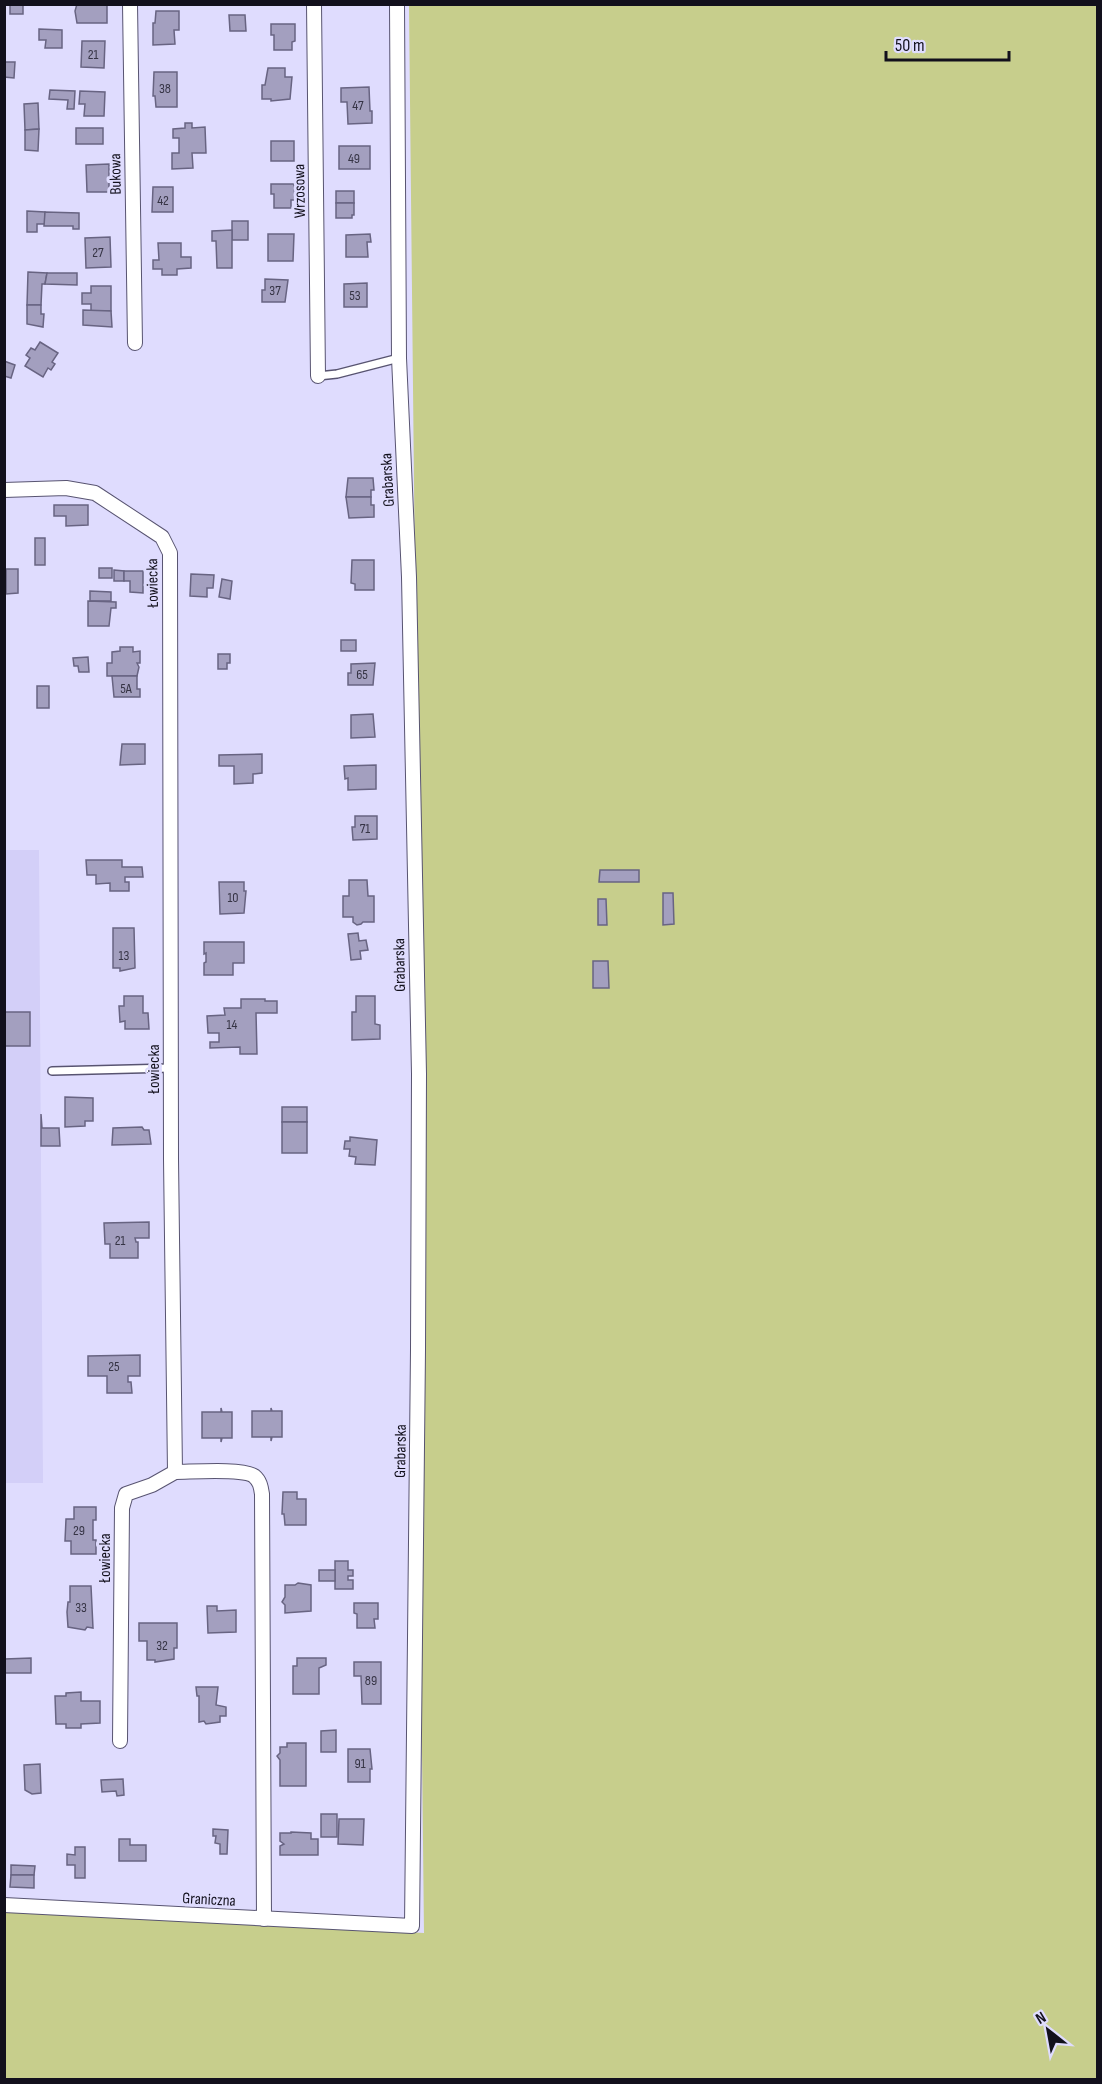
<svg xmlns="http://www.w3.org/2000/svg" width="1102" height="2084" font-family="'Sofia Sans Condensed',sans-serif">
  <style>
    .built { fill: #d3cff8 }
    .green { fill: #c7ce8c }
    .building { fill: #a39fbf; stroke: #686482; stroke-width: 1.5 }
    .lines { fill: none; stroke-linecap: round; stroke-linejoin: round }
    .service-casing { stroke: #585471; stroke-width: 10 }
    .minor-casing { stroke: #585471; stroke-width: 16 }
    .service { stroke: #fff; stroke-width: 7 }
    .minor { stroke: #fff; stroke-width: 14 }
    .labels { text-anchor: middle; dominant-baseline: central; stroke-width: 6; stroke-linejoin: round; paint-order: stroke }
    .number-label { font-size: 14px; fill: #363445 }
    .street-label { font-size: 16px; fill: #12101c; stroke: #dfdcfe }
  </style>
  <rect width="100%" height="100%" fill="#dfdcfe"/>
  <path class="built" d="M4,850H39L43,1483H5Z"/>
  <path class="green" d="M409,5H1097V2079L5,2080V1911L424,1933L421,1661L420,1056Z"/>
  <g class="building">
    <rect x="10" y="4" width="13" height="10"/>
    <path d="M77,4H107V23H77L75,11Z"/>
    <path d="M156,11H179V30H174L175,44L153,45V23H155Z"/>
    <path d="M229,15H245L246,31H230Z"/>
    <path d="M271,24H295V41L292,42V50H274V35H271Z"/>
    <path d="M39,29L62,30V48H45L46,40H39Z"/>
    <path d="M82,41H105L104,68L81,67Z"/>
    <path d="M4,62H15L14,78L4,77Z"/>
    <path d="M268,68H285V77H292L290,99L271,101V99H262V85H265Z"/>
    <path d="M154,72H177V107H156L155,96H153Z"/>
    <path d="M369,87L370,111H372V123L348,124L347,102H341V88Z"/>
    <path d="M50,90L75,91L74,109H67L68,100L49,99Z"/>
    <path d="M80,91L105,92L104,116H84L85,104H79Z"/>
    <path d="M38,103L39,129L25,130L24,104Z"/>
    <path d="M185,123H192V128L205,127L206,153H192L193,168L172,169V153H179V138H173V129L185,128Z"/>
    <rect x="76" y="128" width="27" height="16"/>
    <path d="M39,129L38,151L25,150V130Z"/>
    <rect x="271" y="141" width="23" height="20"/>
    <rect x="339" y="146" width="31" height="23"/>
    <path d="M109,164V192H87L86,165Z"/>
    <path d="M271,184H294L295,200H291V208H274V194H271Z"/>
    <path d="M153,187H173V212H152Z"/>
    <rect x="336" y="191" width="18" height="12"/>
    <path d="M336,203H354V215H352V218H336Z"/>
    <path d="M27,211L45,212V224H37V232H27Z"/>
    <path d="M45,212L79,213V229H73V226H44Z"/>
    <rect x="232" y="221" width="16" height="19"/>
    <path d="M232,230V268H217L216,241H212V231Z"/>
    <path d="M268,234H294L293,261H268Z"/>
    <path d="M370,234L371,242H367L368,257H346V235Z"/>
    <path d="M110,237L111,267L86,268L85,238Z"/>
    <path d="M158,243H181V257H191V268L177,269V275H162V269H153V260H159Z"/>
    <path d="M28,272L47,273L45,284H42L41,305H27Z"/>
    <path d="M47,273H77V285L45,284Z"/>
    <path d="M265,279L288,280L285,302H262V290H265Z"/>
    <path d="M367,283V307H344V284Z"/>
    <path d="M91,286H111V311H91V304H82V293H91Z"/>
    <path d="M27,305H41V314H44L43,327L27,324Z"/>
    <path d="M83,310L111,311L112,327L83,325Z"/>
    <path d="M40,342L58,353L52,362L55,364L51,370L48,368L43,377L25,366L30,358L26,355L31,348L35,350Z"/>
    <path d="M4,361L15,365L11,378L4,376Z"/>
    <path d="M348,478H373L374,490H371V497H346Z"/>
    <path d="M346,497H371V505H374V517L349,518Z"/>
    <path d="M54,505H88V525L66,526V516H54Z"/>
    <rect x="35" y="538" width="10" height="27"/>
    <path d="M352,560H374V590H355V584L351,583Z"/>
    <rect x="99" y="568" width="13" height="10"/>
    <path d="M6,569H18V593L6,594Z"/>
    <path d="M114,570L124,571V581H114Z"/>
    <path d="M124,571H143V593L130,592V581H124Z"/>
    <path d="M191,574L214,575L213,588H207V597L190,596Z"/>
    <path d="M222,579L232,581L230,599L219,597Z"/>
    <path d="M90,591L111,592V601H90Z"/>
    <path d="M88,601L116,602V608H111L109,626H88Z"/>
    <rect x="341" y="640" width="15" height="11"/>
    <path d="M120,647H133V652L140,651V663H137L139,667L137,676H107V663H112V652L120,651Z"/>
    <path d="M218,654H230V663H227V669H218Z"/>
    <path d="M88,657L89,672H79L78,666H74L73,658Z"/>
    <path d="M375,663L373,685H348V673H351V664Z"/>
    <path d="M112,676H137V689H140V697H114Z"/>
    <rect x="37" y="686" width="12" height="22"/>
    <path d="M373,714L375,737L351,738V715Z"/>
    <path d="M122,744H145V764L120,765Z"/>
    <path d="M262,754V773L253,774V783L234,784V766H219V755Z"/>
    <path d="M376,765V789L348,790V778L345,779L344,766Z"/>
    <path d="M355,816H377V839L353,840L352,827H355Z"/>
    <path d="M86,860H122V867H142L143,877H125V882H129V891H110V883L96,884V875H87Z"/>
    <path d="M600,870H639V882H599Z"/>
    <path d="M349,880H367L368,896H374V922H363L361,924L357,925L353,922V917H343V896H349Z"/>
    <path d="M219,882H244V891H246L244,913L220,914Z"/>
    <path d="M663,893H673L674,924L663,925Z"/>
    <path d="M598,899H606L607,925H598Z"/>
    <path d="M113,928H134L135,968L120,971V968H113Z"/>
    <path d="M358,933L359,941L366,940L368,950L360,951L361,959L351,960L348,934Z"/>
    <path d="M204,942H244V963H233V975H204V963L206,962V953L204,954Z"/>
    <path d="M593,961H608L609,988H593Z"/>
    <path d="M124,996H143V1013H148L149,1029H125V1021L120,1022L119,1006H124Z"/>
    <path d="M356,996H375V1024L380,1025V1039L352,1040V1012H356Z"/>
    <path d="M241,999H265V1001H277V1013H256L257,1054H240V1047L210,1048V1042H219V1033H208L207,1016L225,1015L224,1008H241Z"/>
    <rect x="4" y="1012" width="26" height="34"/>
    <path d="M65,1097L93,1098V1121H85V1126L65,1127Z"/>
    <rect x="282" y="1107" width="25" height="15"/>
    <path d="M41,1114L42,1128H59L60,1146H41Z"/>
    <rect x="282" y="1122" width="25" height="31"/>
    <path d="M142,1127L144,1130H149L151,1144L112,1145L113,1128Z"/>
    <path d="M350,1137L377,1140L375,1165L355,1164L356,1157L349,1156L350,1149H344L345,1141H350Z"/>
    <path d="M149,1222V1238H135L136,1242H138V1258H110V1244H105L104,1223Z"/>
    <path d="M140,1355V1376H128V1382H131L132,1393H107V1376H88V1356Z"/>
    <path d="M221,1408L222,1412H232V1438H222L221,1442V1438H202V1412H221Z"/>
    <path d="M271,1408L272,1411H282V1437H272L271,1441V1437H252V1411H271Z"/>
    <path d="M283,1492H297V1499H306V1525H285L284,1514H282Z"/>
    <path d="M74,1507H96V1520H93V1540H96V1554H71V1541H65L66,1519H74Z"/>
    <path d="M335,1561H348V1570H353V1576H348V1580H353V1589H335Z"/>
    <rect x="319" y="1570" width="16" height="11"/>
    <path d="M298,1583L311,1585V1611L285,1613V1605L282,1602L285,1597V1585H295Z"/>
    <path d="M70,1586H91L93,1628L87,1627L85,1630L68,1627L67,1612L68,1602H70Z"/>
    <path d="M354,1603H378V1619H374L375,1628H357V1614L354,1613Z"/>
    <path d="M207,1606H217V1611L236,1610V1632L208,1633Z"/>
    <path d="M139,1623H177V1648H174V1659L155,1662V1660H147V1641H139Z"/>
    <path d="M31,1658V1673H5V1659Z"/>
    <path d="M297,1658H326V1665L319,1668V1694H293V1666H297Z"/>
    <path d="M354,1662H381V1704H362L361,1676H354Z"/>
    <path d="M196,1687H218L216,1705L226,1707V1716H220V1722L206,1724L204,1721L199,1722V1696H197Z"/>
    <path d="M81,1692V1701H100V1723L81,1724V1728H66V1724H56L55,1696H66V1693Z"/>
    <path d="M336,1730V1752H321V1731Z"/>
    <path d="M287,1743H306V1786H280V1760L277,1756L280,1753V1747H287Z"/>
    <path d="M348,1749H370L372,1769H370V1782H348Z"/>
    <path d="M40,1764L41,1793L32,1794L25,1790L24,1765Z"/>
    <path d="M123,1779L124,1795L117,1796L116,1791L102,1792L101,1780Z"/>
    <rect x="321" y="1814" width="16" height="23"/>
    <path d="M339,1819H364L363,1845L338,1844Z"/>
    <path d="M213,1829L228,1830L227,1854H220V1844L215,1843L216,1836H213Z"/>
    <path d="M291,1832L311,1833V1839H318V1855H280V1846L284,1844L280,1841V1833H291Z"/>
    <path d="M119,1839H130V1845H146V1861H119Z"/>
    <path d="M75,1847H85V1878H75V1865H67V1854L75,1855Z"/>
    <path d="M11,1865L35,1866L34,1875H11Z"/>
    <path d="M11,1875H34V1888L10,1887Z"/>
  </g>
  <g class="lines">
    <g class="service-casing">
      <g id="service">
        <path d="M318,376L337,374L399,358"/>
        <path d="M52,1071L171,1068"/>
      </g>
    </g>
    <g class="minor-casing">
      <g id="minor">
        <path d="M130,4L135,343"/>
        <path d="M314,4L318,376"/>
        <path d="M4,490L66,488L95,493L162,537L170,553L171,1159L175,1472L152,1485L126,1494L122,1508L120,1741"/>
        <path d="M175,1472C192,1472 242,1468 254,1476C260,1481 261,1487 262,1494L264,1919"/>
        <path d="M4,1905L412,1926L418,1350L419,1074L409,577L399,358L397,4"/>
      </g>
    </g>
    <use href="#service" class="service"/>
    <use href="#minor" class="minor"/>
  </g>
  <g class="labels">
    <g class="number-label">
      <text x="93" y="54">21</text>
      <text x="165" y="88">38</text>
      <text x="358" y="105">47</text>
      <text x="354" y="158">49</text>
      <text x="163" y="200">42</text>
      <text x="98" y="252">27</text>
      <text x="275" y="290">37</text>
      <text x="355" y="295">53</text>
      <text x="362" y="674">65</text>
      <text x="126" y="688">5A</text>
      <text x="365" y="828">71</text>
      <text x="233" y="897">10</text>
      <text x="124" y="955">13</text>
      <text x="232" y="1024">14</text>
      <text x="120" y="1240">21</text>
      <text x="114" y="1366">25</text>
      <text x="79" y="1530">29</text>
      <text x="81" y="1607">33</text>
      <text x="162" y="1645">32</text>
      <text x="371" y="1680">89</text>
      <text x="360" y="1763">91</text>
    </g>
    <g class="street-label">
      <text transform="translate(116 174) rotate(-91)">Bukowa</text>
      <text transform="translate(300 191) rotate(-91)">Wrzosowa</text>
      <text transform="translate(388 480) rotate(-93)">Grabarska</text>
      <text transform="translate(153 583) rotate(-91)">Łowiecka</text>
      <text transform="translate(400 965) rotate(-91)">Grabarska</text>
      <text transform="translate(154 1069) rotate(-90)">Łowiecka</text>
      <text transform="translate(401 1451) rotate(-89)">Grabarska</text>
      <text transform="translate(105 1558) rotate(-90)">Łowiecka</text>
      <text transform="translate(209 1900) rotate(3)">Graniczna</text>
    </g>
  </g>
  <rect width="1102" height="2084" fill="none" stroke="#12101c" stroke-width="12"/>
  <g transform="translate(1048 2030) rotate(329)" stroke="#dfdcfe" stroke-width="4.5" paint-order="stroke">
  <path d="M0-4.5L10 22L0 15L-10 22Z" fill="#12101c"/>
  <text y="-9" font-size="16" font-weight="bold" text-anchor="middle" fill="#12101c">N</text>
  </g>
  <path d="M886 51v9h123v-9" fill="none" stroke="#12101c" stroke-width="3"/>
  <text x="895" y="51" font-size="18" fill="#12101c" stroke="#dfdcfe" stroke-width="4.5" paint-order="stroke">50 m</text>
</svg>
